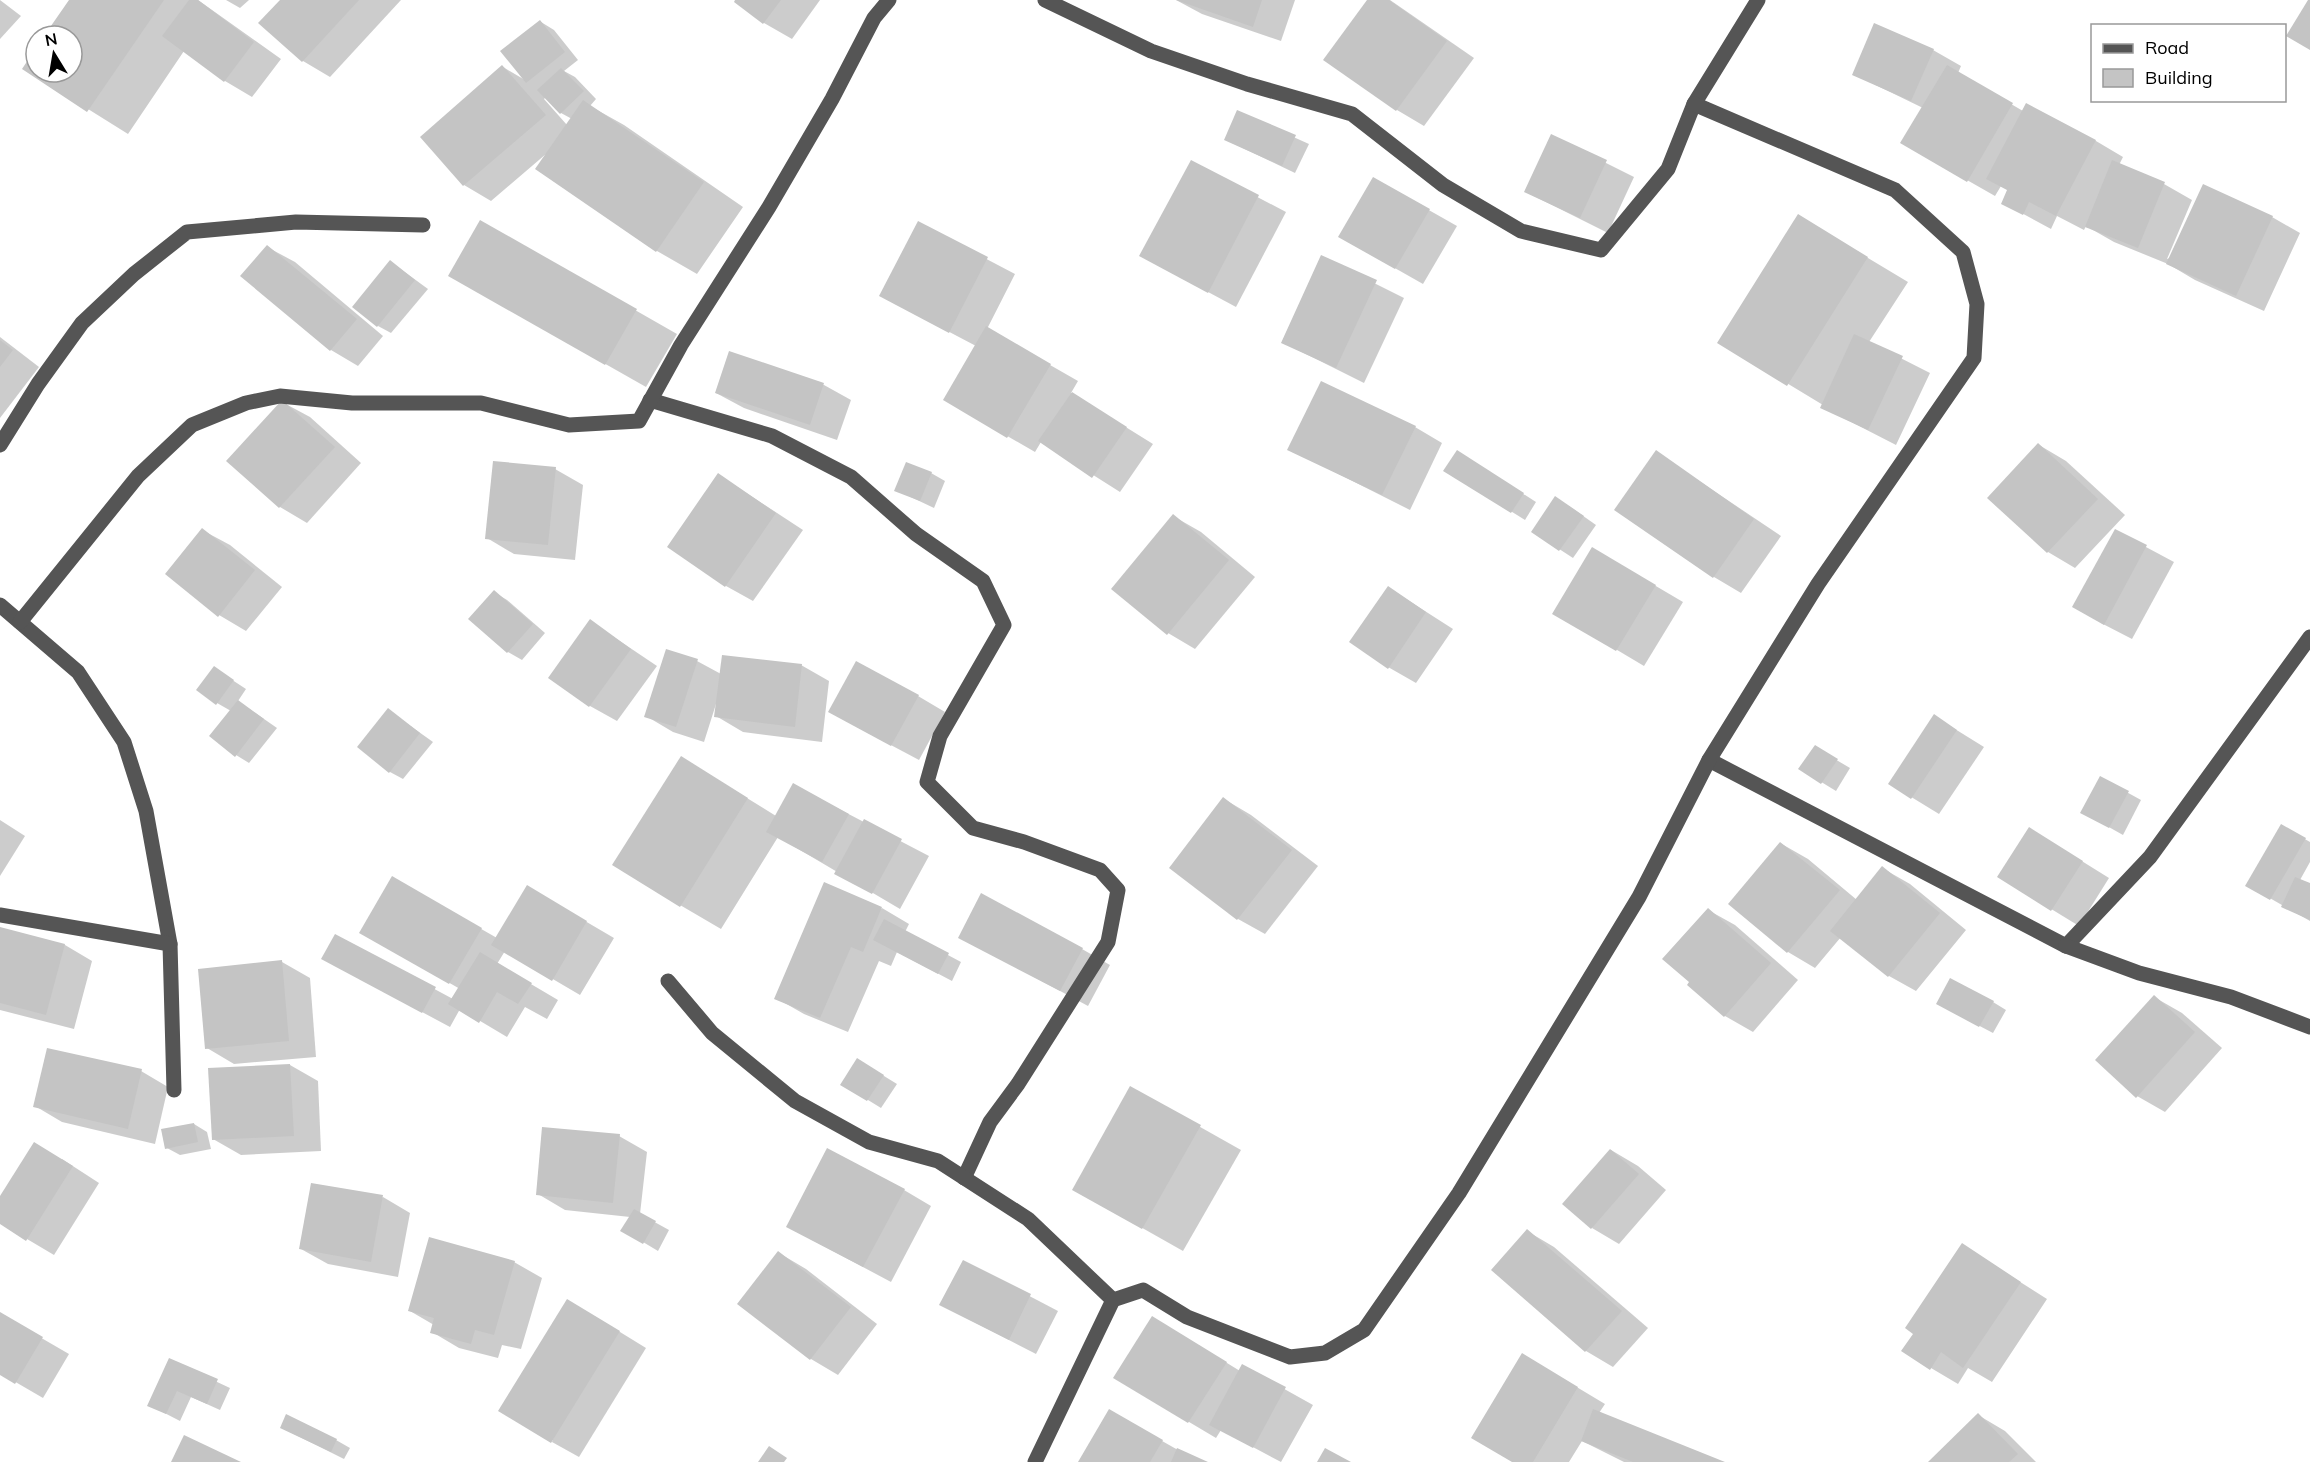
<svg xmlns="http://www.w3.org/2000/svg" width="2310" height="1462" font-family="Mulish,sans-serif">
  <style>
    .shadow { fill: #0003; fill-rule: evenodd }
    .building { fill: #c4c4c4 }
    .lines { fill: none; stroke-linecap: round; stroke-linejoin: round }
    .minor { stroke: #555; stroke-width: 15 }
  </style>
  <rect width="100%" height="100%" fill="#fff"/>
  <g class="shadow">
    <path d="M0,0L21,16L0,39Z"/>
    <path d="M71,0H198L281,59L252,97L225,81L184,51L128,134L24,69L36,51V72H72V36H46Z"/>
    <path d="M226,0H249L240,8Z"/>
    <path d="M282,0H401L330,77L303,61Z"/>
    <path d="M737,0H820L792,39L764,23L736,2Z"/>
    <path d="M1176,0H1295L1281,41L1202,14Z"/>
    <path d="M1369,0H1390L1474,58L1424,126L1397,110L1326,59Z"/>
    <path d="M541,22L554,30L578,60L564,71L575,77L596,99L590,106L624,125L743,207L697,274L657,251L537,169L546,154L491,201L464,185L503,67L525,80ZM546,97L561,113L572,119L567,125L544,99Z"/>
    <path d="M1933,50L1961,66L1958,73L2023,111L2026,105L2096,141L2123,157L2119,165L2164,184L2192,200L2167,259L2272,217L2300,233L2264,311L2195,280L2168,264L2114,242L2086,226L2084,230L2057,216L2051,229L2003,203L2009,190L2001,186L1995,196L1902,143L1923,108L1853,74Z"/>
    <path d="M1238,112L1309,144L1295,173L1226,140Z"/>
    <path d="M1552,136L1634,177L1608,233L1526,192Z"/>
    <path d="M1191,162L1286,212L1236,307L1141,256Z"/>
    <path d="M1374,179L1457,226L1423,284L1340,237Z"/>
    <path d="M1798,216L1908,282L1869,342L1930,373L1896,445L1822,407L1823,405L1719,342Z"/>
    <path d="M481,222L677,334L646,387L450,276Z"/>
    <path d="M918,223L1015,274L987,329L1078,381L1071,393L1153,444L1120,492L1041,442L1035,452L945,400L976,346L881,296Z"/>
    <path d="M267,247L295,262L383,336L358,366L331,350Z"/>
    <path d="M1322,257L1404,298L1364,383L1282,342Z"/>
    <path d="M391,262L428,289L391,333L378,326Z"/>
    <path d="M0,337L39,367L0,418Z"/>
    <path d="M730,353L824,385L851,400L837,440L744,408L716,393Z"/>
    <path d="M282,402L310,417L361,463L307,523L280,507Z"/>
    <path d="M1415,427L1442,443L1410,510L1289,449Z"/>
    <path d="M2039,445L2066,461L2125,515L2075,568L2048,552L1989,498Z"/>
    <path d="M1656,452L1781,536L1741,593L1714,577Z"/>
    <path d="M1470,460L1536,502L1525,520L1445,470Z"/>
    <path d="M555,469L583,485L575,560L514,554L487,538Z"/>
    <path d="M931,473L945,481L934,508L896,490Z"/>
    <path d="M719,475L803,530L753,601L726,586Z"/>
    <path d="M1569,506L1596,525L1573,558L1533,532Z"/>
    <path d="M1173,516L1201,532L1255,577L1195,649L1168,633Z"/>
    <path d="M202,530L230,545L282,587L246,631L219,615Z"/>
    <path d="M2116,531L2174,562L2132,639L2101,623Z"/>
    <path d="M1593,549L1683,602L1644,666L1555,613Z"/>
    <path d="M1389,588L1453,629L1416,683L1388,667Z"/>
    <path d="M494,592L507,600L545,633L522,660L508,652L471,619Z"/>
    <path d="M590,621L657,666L617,721L590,706Z"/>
    <path d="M697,661L721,674L801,665L829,681L822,742L743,732L716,716V704L704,742L673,732L646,716Z"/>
    <path d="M214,668L246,689L238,701L277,728L249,763L236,755L231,711L217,703Z"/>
    <path d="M918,696L945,712L919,760L857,727Z"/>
    <path d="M388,710L433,742L403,779L390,772Z"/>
    <path d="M1934,716L1984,747L1939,814L1890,784Z"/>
    <path d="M1828,755L1850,768L1836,791L1800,769Z"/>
    <path d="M682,758L776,816L793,785L929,856L900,909L778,837L721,929L680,905Z"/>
    <path d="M2101,778L2141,800L2123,835L2082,812Z"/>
    <path d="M1224,799L1251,815L1318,866L1265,934L1238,919Z"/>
    <path d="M0,820L25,836L0,876Z"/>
    <path d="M2282,826L2310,842V862L2300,880L2310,885V921L2247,885Z"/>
    <path d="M1780,843L1808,859L1857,900L1882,868L1910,884L1966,930L1916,991L1889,976L1841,937L1815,968L1788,952L1730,904Z"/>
    <path d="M2056,845L2109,878L2079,926L1999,877Z"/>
    <path d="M392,878L497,938L527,887L614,938L580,995L505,951L497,964L558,1000L547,1019L525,1007L507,1037L460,1009L450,1027L351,974L336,936L453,999L460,989L361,932Z"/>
    <path d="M882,908L909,924L905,932L961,962L952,981L897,952L891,966L879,961L848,1032L804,1014L776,998Z"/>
    <path d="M1708,910L1735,925L1798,980L1753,1032L1725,1016Z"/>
    <path d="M0,928L65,945L92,961L74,1029L0,1010Z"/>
    <path d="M960,937L1082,949L1110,965L1088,1006Z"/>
    <path d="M282,962L310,978L316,1057L234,1064L207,1048Z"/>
    <path d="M2154,997L2182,1013L2222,1048L2165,1112L2137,1096Z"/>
    <path d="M1993,1002L2006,1010L1993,1033L1951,1011Z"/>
    <path d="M290,1065L318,1081L321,1151L241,1155L213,1139Z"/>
    <path d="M871,1068L897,1084L881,1108L842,1084Z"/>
    <path d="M141,1071L168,1087L155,1144L62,1122L35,1106Z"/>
    <path d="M1131,1088L1241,1150L1183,1251L1114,1212Z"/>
    <path d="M194,1124L207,1132L211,1149L180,1155L167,1148Z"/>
    <path d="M619,1136L647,1152L640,1214L669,1230L658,1251L623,1230L630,1217L565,1210L538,1194Z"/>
    <path d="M1611,1150L1638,1166L1666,1190L1619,1244L1592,1228Z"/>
    <path d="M62,1159L99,1183L54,1255L0,1223V1199Z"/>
    <path d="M904,1190L931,1206L891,1282L788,1227Z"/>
    <path d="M383,1197L410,1213L398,1277L328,1264L301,1249Z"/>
    <path d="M1527,1231L1554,1247L1648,1328L1613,1367L1586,1351Z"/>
    <path d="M1962,1245L2047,1299L1992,1382L1968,1368L1958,1384L1931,1368L1915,1334Z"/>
    <path d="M779,1253L806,1269L877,1324L838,1375L811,1359Z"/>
    <path d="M514,1262L542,1278L521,1349L502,1345L498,1358L459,1348L432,1332L434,1325L410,1311Z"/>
    <path d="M964,1262L1058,1311L1036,1354L941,1305Z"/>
    <path d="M0,1314L69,1354L43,1398L0,1373Z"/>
    <path d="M594,1316L646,1348L579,1457L552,1442Z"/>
    <path d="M1180,1334L1240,1371L1243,1366L1313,1405L1281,1462L1221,1430L1216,1438L1115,1378Z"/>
    <path d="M170,1360L230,1388L220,1410L191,1397L180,1421L149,1405Z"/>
    <path d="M1550,1371L1605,1404L1599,1413L1721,1462H1624L1582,1441L1569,1462H1515Z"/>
    <path d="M1109,1411L1178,1450L1205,1462H1080Z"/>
    <path d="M1978,1415L2005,1431L2036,1462H1932Z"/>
    <path d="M282,1428L336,1440L350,1448L344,1459Z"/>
  </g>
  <g class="building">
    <path d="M69,0H164L87,112L22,69L36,48V72H72V36H44Z"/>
    <path d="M189,0H198L254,42L224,82L162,36Z"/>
    <path d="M280,0H359L302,62L258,23Z"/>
    <path d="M735,0H781L763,24L734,2Z"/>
    <path d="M1176,0H1262L1253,27Z"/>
    <path d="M1367,0H1389L1447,41L1396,111L1323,60Z"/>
    <path d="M2308,0H2310V50L2286,36Z"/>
    <path d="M540,20L565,52L526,83L500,51Z"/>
    <path d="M1874,23L1934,49L1911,101L1852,75Z"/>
    <path d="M502,65L546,115L463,186L420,137Z"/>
    <path d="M1947,65L2013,103L1967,182L1900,143Z"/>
    <path d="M561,68L584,91L560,114L537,90Z"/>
    <path d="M583,100L704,182L656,252L535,169Z"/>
    <path d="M2026,103L2096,140L2056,216L2029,202L2023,215L2001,204L2007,190L1986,179Z"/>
    <path d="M1237,110L1296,135L1282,166L1224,140Z"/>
    <path d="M1551,134L1607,160L1580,218L1524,192Z"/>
    <path d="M1191,160L1259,195L1208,293L1139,256Z"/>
    <path d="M2112,160L2165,182L2138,248L2085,227Z"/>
    <path d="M1373,177L1430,209L1395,269L1338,237Z"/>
    <path d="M2203,184L2273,216L2236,296L2166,264Z"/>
    <path d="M1798,214L1868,257L1787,386L1717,343Z"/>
    <path d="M480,220L637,309L605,365L448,276Z"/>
    <path d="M918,221L988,257L949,333L879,296Z"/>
    <path d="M267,245L357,319L330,351L240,276Z"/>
    <path d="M1321,255L1377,280L1336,368L1281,343Z"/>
    <path d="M390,260L415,280L377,327L352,307Z"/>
    <path d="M986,326L1051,364L1007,438L943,400Z"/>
    <path d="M1854,334L1903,356L1868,430L1820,408Z"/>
    <path d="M0,340L13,350L0,367Z"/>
    <path d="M729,351L824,383L810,425L715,393Z"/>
    <path d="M1321,381L1416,426L1382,495L1287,450Z"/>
    <path d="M1072,392L1127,427L1092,478L1038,441Z"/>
    <path d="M282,400L335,447L279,508L226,461Z"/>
    <path d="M2038,443L2098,499L2047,553L1987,498Z"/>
    <path d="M1457,450L1524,493L1511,513L1443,471Z"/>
    <path d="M1656,450L1754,519L1713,578L1614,510Z"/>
    <path d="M493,461L556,467L548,545L485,539Z"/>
    <path d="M906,462L932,472L920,501L894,491Z"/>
    <path d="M718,473L776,513L725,587L667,547Z"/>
    <path d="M1555,496L1584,516L1559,551L1531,532Z"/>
    <path d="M1173,514L1229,560L1167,635L1111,589Z"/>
    <path d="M202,528L255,570L218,617L165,574Z"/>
    <path d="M2115,529L2147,545L2104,625L2072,607Z"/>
    <path d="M1592,547L1656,585L1616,651L1552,614Z"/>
    <path d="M1388,586L1426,612L1388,669L1349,642Z"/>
    <path d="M494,590L533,624L507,653L468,619Z"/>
    <path d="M590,619L631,649L589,707L548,678Z"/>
    <path d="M666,649L698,659L676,727L644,717Z"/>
    <path d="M722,655L802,664L795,727L714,717Z"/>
    <path d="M856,661L919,695L891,746L828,712Z"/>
    <path d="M214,666L234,680L216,705L196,690Z"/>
    <path d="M238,700L264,719L235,757L209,736Z"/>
    <path d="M388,708L420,733L389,773L357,747Z"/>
    <path d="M1934,714L1957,730L1911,799L1888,784Z"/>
    <path d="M1815,745L1838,759L1821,784L1798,769Z"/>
    <path d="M681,756L748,798L680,907L612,865Z"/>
    <path d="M2100,776L2129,791L2109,828L2080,813Z"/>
    <path d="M793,783L849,814L822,862L766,832Z"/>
    <path d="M1223,797L1292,850L1237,920L1169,868Z"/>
    <path d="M864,819L902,839L872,894L834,874Z"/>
    <path d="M2281,824L2306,838L2270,900L2245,886Z"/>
    <path d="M2029,827L2083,861L2051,911L1997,877Z"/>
    <path d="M1780,842L1840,890L1787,953L1728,904Z"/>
    <path d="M1882,866L1940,913L1888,977L1830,931Z"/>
    <path d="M392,876L482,928L449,984L359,933Z"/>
    <path d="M2295,877L2310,883V920L2281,907Z"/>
    <path d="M824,882L882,907L863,952L851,947L820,1018L774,999Z"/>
    <path d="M527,885L587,921L552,981L491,945Z"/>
    <path d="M981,893L1083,948L1060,991L958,938Z"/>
    <path d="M1708,908L1771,963L1724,1017L1687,985L1689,982L1662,959Z"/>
    <path d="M884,919L949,953L938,974L873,940Z"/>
    <path d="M0,927L65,944L46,1015L0,1003Z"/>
    <path d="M335,934L436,987L422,1013L321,959Z"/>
    <path d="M480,952L532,983L518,1004L497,992L479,1023L448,1004Z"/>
    <path d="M282,960L289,1041L205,1049L198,969Z"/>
    <path d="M1950,978L1994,1001L1979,1027L1936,1004Z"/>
    <path d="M2154,995L2195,1032L2136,1098L2095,1060Z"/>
    <path d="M47,1048L142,1069L128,1129L33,1107Z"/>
    <path d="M857,1058L884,1075L867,1101L840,1085Z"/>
    <path d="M290,1064L294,1136L212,1140L208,1068Z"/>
    <path d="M1130,1086L1201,1125L1142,1229L1072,1190Z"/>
    <path d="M194,1123L198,1142L165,1149L161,1129Z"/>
    <path d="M542,1127L620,1134L613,1203L536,1195Z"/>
    <path d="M34,1142L73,1166L26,1241L0,1224V1196Z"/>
    <path d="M827,1148L905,1189L863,1267L786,1227Z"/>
    <path d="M1610,1149L1639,1174L1591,1229L1562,1204Z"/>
    <path d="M311,1183L383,1195L371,1262L299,1249Z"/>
    <path d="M634,1209L656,1221L643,1244L620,1231Z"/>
    <path d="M1527,1229L1622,1311L1585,1352L1491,1270Z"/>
    <path d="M429,1237L515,1261L494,1335L475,1330L471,1344L430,1333L434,1318L408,1311Z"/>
    <path d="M1962,1243L2021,1282L1963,1368L1941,1352L1930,1370L1901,1351L1913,1334L1905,1328Z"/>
    <path d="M778,1251L851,1307L810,1360L737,1304Z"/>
    <path d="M963,1260L1031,1294L1009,1340L939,1305Z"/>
    <path d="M567,1299L620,1331L551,1443L498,1411Z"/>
    <path d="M0,1312L43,1337L15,1384L0,1375Z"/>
    <path d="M1152,1316L1227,1362L1188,1423L1113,1378Z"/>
    <path d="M1522,1353L1578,1387L1533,1462H1512L1471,1438Z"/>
    <path d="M169,1358L218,1379L207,1404L177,1391L166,1414L147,1406Z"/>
    <path d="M1242,1364L1286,1387L1253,1448L1209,1425Z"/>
    <path d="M1109,1409L1163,1440L1150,1462H1078Z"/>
    <path d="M1593,1409L1725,1462H1633L1581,1441Z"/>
    <path d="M1978,1413L2018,1454L2009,1462H1928Z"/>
    <path d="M286,1414L337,1439L331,1452L280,1428Z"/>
    <path d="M184,1435L241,1462H171Z"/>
    <path d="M769,1446L787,1458L784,1462H758Z"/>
    <path d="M1177,1448L1208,1462H1171Z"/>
    <path d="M1325,1448L1351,1462H1317Z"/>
  </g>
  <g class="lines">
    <g class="minor">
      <path d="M1045,0L1151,51L1247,84L1352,114L1443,185L1521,231L1601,250L1668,169L1694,104L1758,0"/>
      <path d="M650,400L772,436L851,477L916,534L983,581L1004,625L940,736L927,782L973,828L1024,842L1100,870L1118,890L1108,942L1018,1084L990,1122L964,1178"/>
      <path d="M0,445L38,384L82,323L134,274L187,232L296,222L423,225"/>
      <path d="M0,605L78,672L124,742L146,811L170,944L174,1090"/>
      <path d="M20,622L138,476L192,425L246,403L280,396L352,403H481L569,425L639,421L681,345L769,207L832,99L874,18L889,0"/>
      <path d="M1709,760L2066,946L2150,857L2310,637"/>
      <path d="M0,915L170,944"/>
      <path d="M2066,946L2139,973L2231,997L2310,1027"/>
      <path d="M668,981L712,1033L795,1101L869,1142L938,1161L1028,1219L1113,1300"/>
      <path d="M1035,1462L1113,1300L1143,1290L1187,1317L1290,1357L1325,1353L1364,1330L1459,1193L1639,897L1709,760L1818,584L1974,358L1977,304L1963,252L1895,190L1694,104"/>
    </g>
  </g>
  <rect x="2091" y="24" width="195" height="78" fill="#ffffff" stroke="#999999" stroke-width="1.5"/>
  <rect x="2103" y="44" width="30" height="9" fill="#555555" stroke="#999999" stroke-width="1.5"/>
  <text x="2145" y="54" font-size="18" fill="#000000">Road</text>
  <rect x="2103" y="69" width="30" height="18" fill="#c4c4c4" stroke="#999999" stroke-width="1.5"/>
  <text x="2145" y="84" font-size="18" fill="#000000">Building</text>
  <g transform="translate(54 54) rotate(349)"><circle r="28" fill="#ffffff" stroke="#999999" stroke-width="1.5"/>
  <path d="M0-4.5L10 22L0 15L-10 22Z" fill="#000000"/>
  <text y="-9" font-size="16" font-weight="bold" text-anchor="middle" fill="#000000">N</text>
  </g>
</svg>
